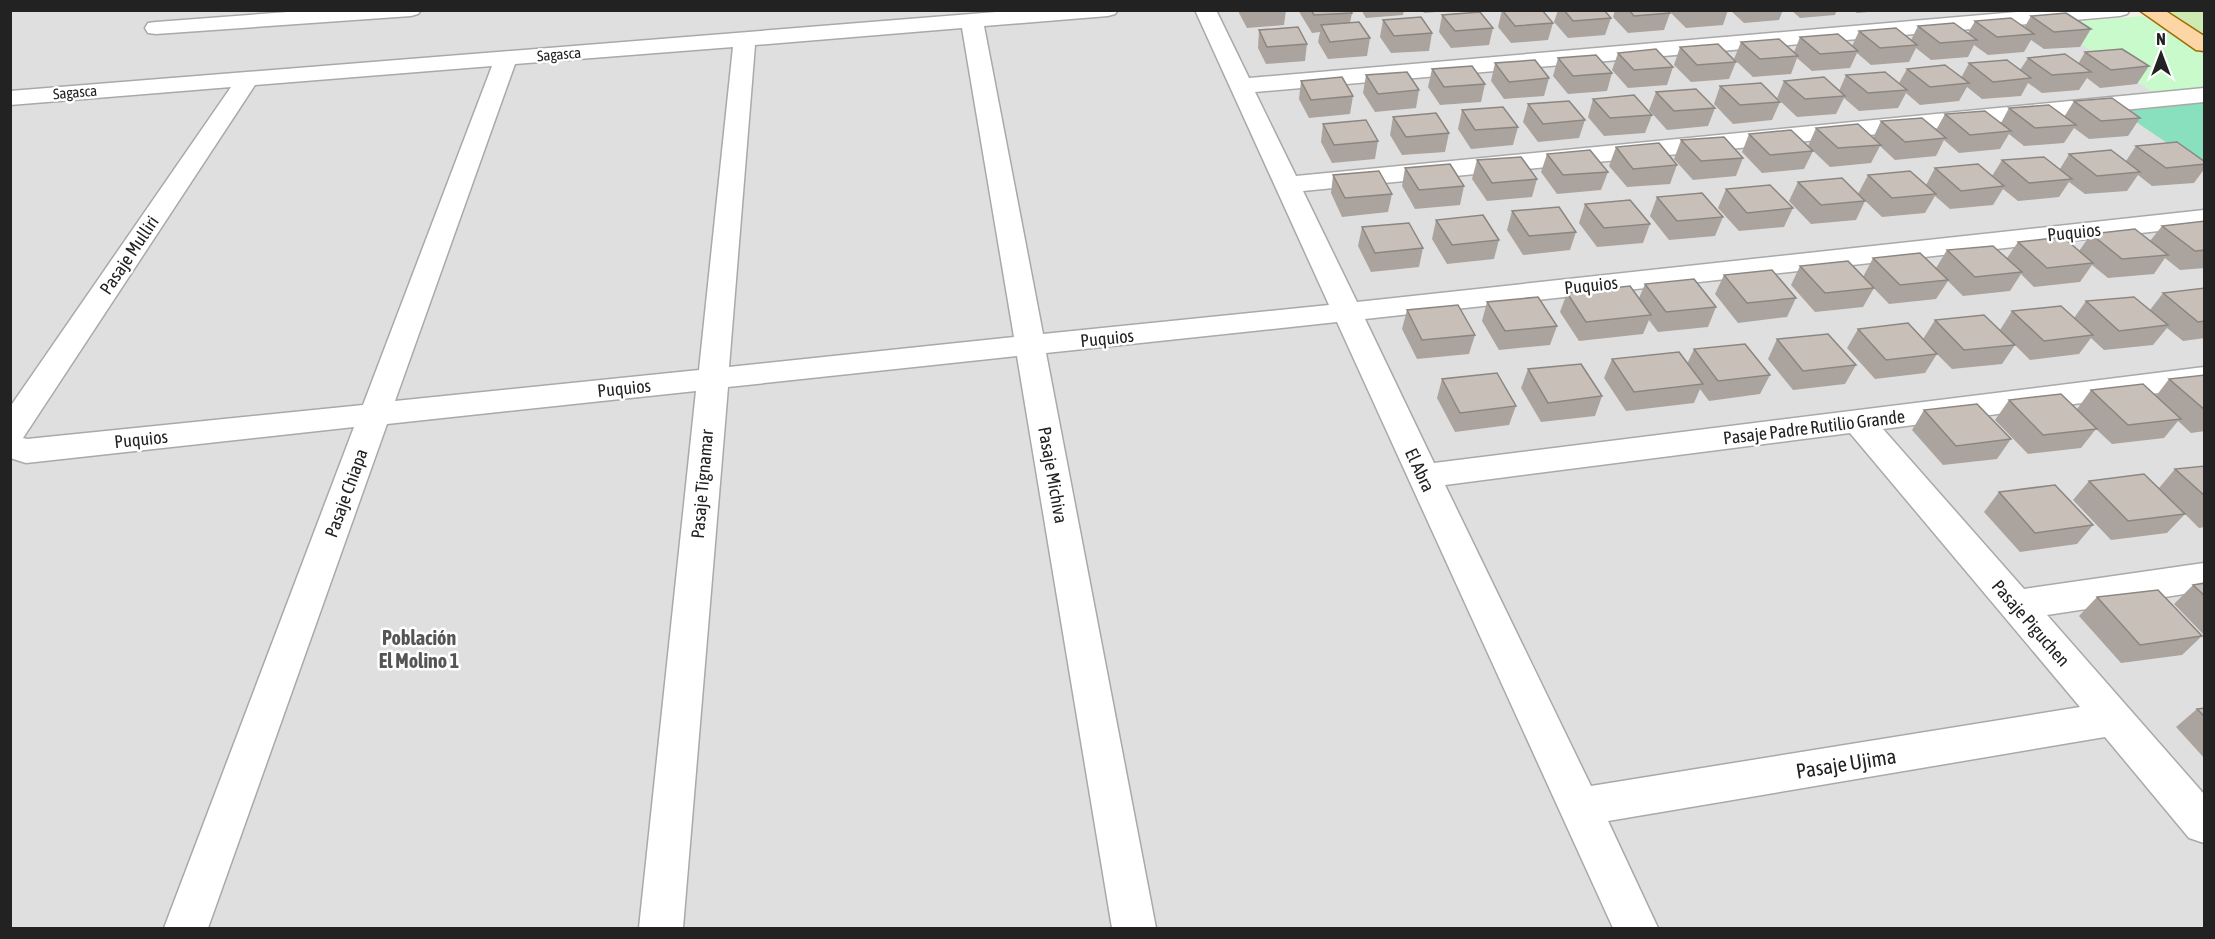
<svg xmlns="http://www.w3.org/2000/svg" width="2215" height="939" font-family="'Asap Condensed',sans-serif">
  <style>
    .residential { fill: #e0dfdf }
    .grass { fill: #cdebb0 }
    .park { fill: #c8facc }
    .pitch { fill: #88e0be }
    .lines { fill: none; stroke-linecap: round; stroke-linejoin: round }
    .minor-casing { stroke: #a9a9a9; stroke-width: 3 }
    .major-casing { stroke: #a06b00; stroke-width: 3 }
    .minor { fill: #fff; fill-rule: evenodd }
    .major { fill: #fcd6a4; fill-rule: evenodd }
    .wall { fill: #aba49e }
    .building { fill: #c7bfb8; stroke: #8b8681; stroke-width: 1.5 }
    .labels { text-anchor: middle; dominant-baseline: central; stroke-width: 5; stroke-linejoin: round; paint-order: stroke }
    .far-street-label { font-size: 15px; fill: #222; stroke: #fff }
    .street-label { font-size: 18px; fill: #222; stroke: #fff }
    .neighbourhood-label { font-size: 20px; font-weight: bold; fill: #555; stroke: #fff }
    .near-street-label { font-size: 21px; fill: #222; stroke: #fff }
  </style>
  <rect width="100%" height="100%" fill="#f2efe9"/>
  <path class="residential" d="M10,11H2034L2204,127V928H11Z"/>
  <path class="grass" d="M2162,11H2204V37Z"/>
  <path class="park" d="M2143,16L2204,54V87L2153,92L2051,24Z"/>
  <path class="pitch" d="M2202,102L2204,104V168L2120,111Z"/>
  <g class="lines">
    <g class="minor-casing">
      <g id="minor">
        <path d="M314,10H421L418,14L411,16L156,34L148,33L145,28L148,23L156,22Z"/>
        <path d="M1022,10H1118L1115,14L1108,16L984,26L1043,334L1329,305L1195,10H1216L1249,78L2040,10H2130L2127,14L2120,16L1255,92L1296,176L2204,88V102L1303,191L1357,302L2204,210V226L1365,319L1434,463L2204,367V387L1883,429L2024,589L2204,563V591L2047,615L2204,794V843L2189,838L2105,737L1608,821L1658,928H1613L1337,322L1046,353L1156,928H1112L1017,356L728,387L683,928H639L696,391L387,424L208,928H164L354,427L26,463L10,458V407L231,87L10,105V91ZM962,28L1014,337L729,367L755,45ZM733,47L699,370L395,401L515,64ZM492,66L363,405L27,439L23,438L255,85ZM1850,433L2080,707L1591,786L1445,485Z"/>
      </g>
    </g>
    <g class="major-casing">
      <path id="major" d="M2139,10H2164L2204,36V51L2196,50Z"/>
    </g>
    <use href="#minor" class="minor"/>
    <use href="#major" class="major"/>
  </g>
  <g class="wall">
    <path d="M1239,10H1286L1284,25L1247,28L1239,13Z"/>
    <path d="M1298,10H1350L1352,13L1350,23L1370,38L1367,56L1328,59L1318,42L1320,32L1312,33Z"/>
    <path d="M1361,10H1404L1403,15L1366,18Z"/>
    <path d="M1422,10H1461L1424,13Z"/>
    <path d="M1502,10L1553,23L1548,40L1511,43L1498,27Z"/>
    <path d="M1558,10H1604L1611,18L1605,35L1568,38L1554,22Z"/>
    <path d="M1615,10H1668L1670,13L1664,30L1628,33L1613,17Z"/>
    <path d="M1671,10H1728L1723,25L1686,28L1671,13Z"/>
    <path d="M1730,10H1783L1779,20L1744,23Z"/>
    <path d="M1791,10H1837L1835,15L1800,18Z"/>
    <path d="M1853,10H1891L1857,13Z"/>
    <path d="M1442,15L1493,28L1489,45L1451,48L1439,32Z"/>
    <path d="M2031,16L2091,29L2080,47L2044,49L2031,40L2024,52L1988,55L1974,45L1968,57L1931,60L1916,48L1909,62L1871,65L1857,53L1850,68L1812,71L1797,58L1791,74L1753,77L1734,59L1741,42L1794,52L1800,37L1852,46L1859,31L1911,40L1918,26L1968,33L1975,21L2024,28Z"/>
    <path d="M1383,20L1432,33L1429,51L1391,53L1380,37Z"/>
    <path d="M1259,30L1307,44L1305,61L1266,64L1258,48Z"/>
    <path d="M1680,47L1736,62L1729,79L1691,82L1674,65Z"/>
    <path d="M2085,52L2149,66L2137,84L2100,88L2087,78L2079,90L2042,93L2028,83L2021,96L1982,99L1967,87L1959,101L1920,105L1906,93L1898,108L1859,111L1844,98L1836,114L1797,117L1777,98L1784,81L1839,91L1846,75L1899,83L1907,69L1961,78L1969,63L2020,70L2028,58L2078,64Z"/>
    <path d="M1618,53L1673,67L1667,85L1628,88L1612,70Z"/>
    <path d="M1558,58L1612,73L1607,91L1568,94L1553,76Z"/>
    <path d="M1495,63L1549,78L1544,96L1504,99L1491,81Z"/>
    <path d="M1432,69L1485,84L1481,102L1440,105L1428,87Z"/>
    <path d="M1366,75L1419,90L1416,108L1375,112L1363,93Z"/>
    <path d="M1301,81L1353,96L1350,114L1309,118L1299,99Z"/>
    <path d="M1720,86L1780,102L1772,120L1733,124L1714,104Z"/>
    <path d="M1656,92L1715,108L1708,126L1667,130L1649,110Z"/>
    <path d="M1593,99L1652,115L1645,133L1604,136L1588,117Z"/>
    <path d="M2074,101L2140,118L2128,136L2089,139L2074,128L2064,143L2024,146L2009,134L2000,149L1959,153L1944,140L1936,156L1895,160L1880,146L1871,163L1830,167L1808,146L1816,128L1873,138L1881,121L1936,130L1945,114L2001,123L2009,108L2064,117Z"/>
    <path d="M1528,104L1585,120L1579,138L1538,142L1523,122Z"/>
    <path d="M1462,110L1518,127L1513,145L1471,149L1458,129Z"/>
    <path d="M1393,117L1449,133L1445,152L1402,155L1390,135Z"/>
    <path d="M1323,124L1378,141L1375,159L1332,163L1321,142Z"/>
    <path d="M1749,134L1813,151L1804,169L1762,173L1742,152Z"/>
    <path d="M1681,140L1743,158L1736,176L1693,180L1674,159Z"/>
    <path d="M2136,146L2205,162V168L2194,183L2152,186L2138,175L2127,191L2085,194L2069,182L2059,197L2018,201L2003,189L1993,205L1950,209L1935,196L1925,213L1882,217L1858,194L1868,175L1926,185L1935,168L1992,176L2002,160L2060,169L2069,154L2126,161Z"/>
    <path d="M1616,147L1677,165L1670,184L1627,187L1609,166Z"/>
    <path d="M1547,154L1608,172L1601,190L1557,194L1541,172Z"/>
    <path d="M1477,160L1537,179L1532,197L1487,201L1472,179Z"/>
    <path d="M1405,168L1464,186L1460,205L1415,209L1402,186Z"/>
    <path d="M1333,175L1392,194L1388,212L1342,217L1331,193Z"/>
    <path d="M1798,182L1865,201L1856,220L1811,224L1789,201Z"/>
    <path d="M1726,189L1793,208L1784,227L1739,231L1718,208Z"/>
    <path d="M1657,197L1723,217L1715,236L1669,240L1650,216Z"/>
    <path d="M1585,204L1650,224L1643,243L1597,247L1579,223Z"/>
    <path d="M1512,211L1576,232L1570,250L1523,255L1507,230Z"/>
    <path d="M1436,220L1499,240L1494,259L1447,264L1432,239Z"/>
    <path d="M2205,221V268L2180,270L2165,258L2154,274L2108,278L2092,265L2080,282L2034,287L2021,274L2010,291L1963,296L1948,281L1936,299L1889,304L1863,277L1873,258L1936,268L1947,250L2007,258L2018,242L2079,251L2091,234L2150,241L2162,226Z"/>
    <path d="M1362,227L1423,248L1419,267L1371,272L1358,246Z"/>
    <path d="M1800,266L1874,288L1863,307L1815,312L1791,285Z"/>
    <path d="M1724,275L1796,298L1787,317L1738,323L1715,294Z"/>
    <path d="M1645,284L1716,307L1708,327L1658,332L1649,320L1643,334L1579,341L1560,312L1567,293L1639,298Z"/>
    <path d="M2205,288V338L2183,341L2167,328L2153,345L2104,350L2091,338L2079,354L2030,360L2015,345L2002,364L1952,369L1937,354L1925,373L1875,379L1847,348L1858,329L1923,339L1935,320L2000,330L2012,311L2074,318L2086,301L2150,310L2163,293Z"/>
    <path d="M1487,302L1557,326L1550,345L1499,350L1482,321Z"/>
    <path d="M1407,310L1475,335L1469,354L1417,359L1402,329Z"/>
    <path d="M1777,339L1856,365L1845,384L1793,390L1768,359Z"/>
    <path d="M1694,349L1770,375L1760,394L1709,401L1700,389L1694,403L1626,411L1604,378L1612,359L1687,364Z"/>
    <path d="M1528,369L1602,396L1595,416L1541,422L1521,388Z"/>
    <path d="M2205,375V431L2191,433L2178,421L2164,438L2112,444L2096,429L2081,448L2028,454L1995,420L2009,400L2077,409L2091,390L2156,396L2169,379Z"/>
    <path d="M1442,379L1516,406L1509,425L1455,432L1437,398Z"/>
    <path d="M1924,410L2011,439L1997,459L1943,465L1912,430Z"/>
    <path d="M2205,466V527L2199,528L2185,514L2167,533L2111,540L2073,500L2089,481L2159,488L2175,469Z"/>
    <path d="M1999,492L2093,525L2077,544L2020,552L1984,512Z"/>
    <path d="M2205,583V636L2174,604L2193,585Z"/>
    <path d="M2097,597L2202,636L2182,655L2121,663L2079,616Z"/>
    <path d="M2205,708V759L2176,727L2197,709Z"/>
  </g>
  <g class="building">
    <path d="M1311,10H1350L1352,13L1314,15Z"/>
    <path d="M1502,10H1542L1553,23L1515,26Z"/>
    <path d="M1564,10H1604L1611,18L1573,21Z"/>
    <path d="M1629,10H1668L1670,13L1634,16Z"/>
    <path d="M1480,12L1493,28L1455,31L1442,15Z"/>
    <path d="M2066,13L2091,29L2054,32L2031,16Z"/>
    <path d="M1421,17L1432,33L1394,36L1383,20Z"/>
    <path d="M2011,18L2034,34L1997,37L1975,21Z"/>
    <path d="M1359,22L1370,38L1330,42L1321,25Z"/>
    <path d="M1954,23L1977,40L1940,43L1918,26Z"/>
    <path d="M1298,27L1307,44L1267,47L1259,30Z"/>
    <path d="M1896,28L1917,45L1880,48L1859,31Z"/>
    <path d="M1838,34L1858,51L1820,54L1800,37Z"/>
    <path d="M1779,39L1798,56L1760,59L1741,42Z"/>
    <path d="M1718,44L1736,62L1697,65L1680,47Z"/>
    <path d="M1656,49L1673,67L1634,70L1618,53Z"/>
    <path d="M2122,49L2149,66L2111,70L2085,52Z"/>
    <path d="M2065,54L2091,72L2052,75L2028,58Z"/>
    <path d="M1596,55L1612,73L1573,76L1558,58Z"/>
    <path d="M1535,60L1549,78L1509,82L1495,63Z"/>
    <path d="M2007,60L2031,78L1993,82L1969,63Z"/>
    <path d="M1945,65L1969,83L1930,87L1907,69Z"/>
    <path d="M1472,66L1485,84L1444,87L1432,69Z"/>
    <path d="M1407,72L1419,90L1378,94L1366,75Z"/>
    <path d="M1885,72L1907,90L1868,93L1846,75Z"/>
    <path d="M1342,77L1353,96L1311,100L1301,81Z"/>
    <path d="M1824,77L1845,96L1805,99L1784,81Z"/>
    <path d="M1761,83L1780,102L1740,105L1720,86Z"/>
    <path d="M1696,89L1715,108L1674,111L1656,92Z"/>
    <path d="M1634,95L1652,115L1610,118L1593,99Z"/>
    <path d="M2112,98L2140,118L2101,121L2074,101Z"/>
    <path d="M1569,101L1585,120L1543,124L1528,104Z"/>
    <path d="M2049,105L2076,125L2035,128L2009,108Z"/>
    <path d="M1503,107L1518,127L1475,130L1462,110Z"/>
    <path d="M1985,111L2011,131L1970,135L1945,114Z"/>
    <path d="M1436,113L1449,133L1406,137L1393,117Z"/>
    <path d="M1922,118L1946,138L1905,142L1881,121Z"/>
    <path d="M1366,120L1378,141L1334,145L1323,124Z"/>
    <path d="M1858,124L1881,145L1838,148L1816,128Z"/>
    <path d="M1791,130L1813,151L1770,155L1749,134Z"/>
    <path d="M1724,137L1743,158L1701,161L1681,140Z"/>
    <path d="M2177,142L2205,162V164L2166,168L2136,146Z"/>
    <path d="M1659,143L1677,165L1633,169L1616,147Z"/>
    <path d="M1590,150L1608,172L1563,175L1547,154Z"/>
    <path d="M2111,150L2140,172L2097,176L2069,154Z"/>
    <path d="M1521,157L1537,179L1492,183L1477,160Z"/>
    <path d="M2044,157L2072,179L2029,183L2002,160Z"/>
    <path d="M1450,164L1464,186L1419,190L1405,168Z"/>
    <path d="M1978,164L2004,186L1961,191L1935,168Z"/>
    <path d="M1379,171L1392,194L1345,198L1333,175Z"/>
    <path d="M1910,171L1936,194L1892,198L1868,175Z"/>
    <path d="M1842,178L1865,201L1821,205L1798,182Z"/>
    <path d="M1770,185L1793,208L1747,213L1726,189Z"/>
    <path d="M1702,193L1723,217L1677,221L1657,197Z"/>
    <path d="M1630,200L1650,224L1604,228L1585,204Z"/>
    <path d="M1559,207L1576,232L1529,236L1512,211Z"/>
    <path d="M1483,215L1499,240L1452,245L1436,220Z"/>
    <path d="M2205,221V250L2195,251L2162,226Z"/>
    <path d="M1409,223L1423,248L1375,253L1362,227Z"/>
    <path d="M2135,229L2168,255L2122,259L2091,234Z"/>
    <path d="M2063,237L2093,263L2047,268L2018,242Z"/>
    <path d="M1993,246L2022,272L1975,277L1947,250Z"/>
    <path d="M1920,253L1948,280L1900,285L1873,258Z"/>
    <path d="M1848,261L1874,288L1825,293L1800,266Z"/>
    <path d="M1772,270L1796,298L1747,303L1724,275Z"/>
    <path d="M1694,279L1716,307L1666,312L1645,284Z"/>
    <path d="M1630,286L1651,315L1586,322L1567,293Z"/>
    <path d="M2205,288V321L2198,322L2163,293Z"/>
    <path d="M1538,297L1557,326L1505,331L1487,302Z"/>
    <path d="M2134,297L2168,325L2119,331L2086,301Z"/>
    <path d="M1458,305L1475,335L1422,340L1407,310Z"/>
    <path d="M2061,306L2093,335L2044,341L2012,311Z"/>
    <path d="M1984,315L2015,345L1964,350L1935,320Z"/>
    <path d="M1908,323L1937,354L1886,360L1858,329Z"/>
    <path d="M1828,334L1856,365L1803,371L1777,339Z"/>
    <path d="M1745,344L1770,375L1718,381L1694,349Z"/>
    <path d="M1679,352L1703,384L1634,392L1612,359Z"/>
    <path d="M1581,364L1602,396L1548,403L1528,369Z"/>
    <path d="M1497,373L1516,406L1460,413L1442,379Z"/>
    <path d="M2205,375V410L2169,379Z"/>
    <path d="M2143,384L2181,419L2128,425L2091,390Z"/>
    <path d="M2061,394L2097,429L2043,435L2009,400Z"/>
    <path d="M1977,404L2011,439L1956,446L1924,410Z"/>
    <path d="M2205,466V496L2175,469Z"/>
    <path d="M2144,474L2185,514L2128,521L2089,481Z"/>
    <path d="M2055,485L2093,525L2035,533L1999,492Z"/>
    <path d="M2205,583V596L2193,585Z"/>
    <path d="M2158,590L2202,636L2140,645L2097,597Z"/>
    <path d="M2205,708V717L2197,709Z"/>
  </g>
  <g class="labels">
    <g class="far-street-label">
      <text transform="translate(559 54) rotate(-5)">Sagasca</text>
      <text transform="translate(75 92) rotate(-5)">Sagasca</text>
    </g>
    <g class="street-label">
      <text transform="translate(2074 232) rotate(-6)">Puquios</text>
      <text transform="translate(129 255) rotate(-56)">Pasaje Mulliri</text>
      <text transform="translate(1591 285) rotate(-6)">Puquios</text>
      <text transform="translate(1107 338) rotate(-6)">Puquios</text>
      <text transform="translate(624 388) rotate(-6)">Puquios</text>
      <text transform="translate(1814 427) rotate(-7)">Pasaje Padre Rutilio Grande</text>
      <text transform="translate(141 439) rotate(-6)">Puquios</text>
      <text transform="translate(1420 470) rotate(65)">El Abra</text>
      <text transform="translate(1053 475) rotate(80)">Pasaje Michiva</text>
      <text transform="translate(702 484) rotate(-85)">Pasaje Tignamar</text>
      <text transform="translate(346 493) rotate(-70)">Pasaje Chiapa</text>
      <text transform="translate(2031 623) rotate(49)">Pasaje Piguchen</text>
    </g>
    <g class="neighbourhood-label">
      <text x="419" y="637">Población<tspan x="419" dy="23">El Molino 1</tspan></text>
    </g>
    <g class="near-street-label">
      <text transform="translate(1846 763) rotate(-9)">Pasaje Ujima</text>
    </g>
  </g>
  <rect width="2215" height="939" fill="none" stroke="#222222" stroke-width="24"/>
  <g transform="translate(2161 54)" stroke="#ffffff" stroke-width="4.5" paint-order="stroke">
  <path d="M0-4.5L10 22L0 15L-10 22Z" fill="#222222"/>
  <text y="-9" font-size="16" font-weight="bold" text-anchor="middle" fill="#222222">N</text>
  </g>
</svg>
